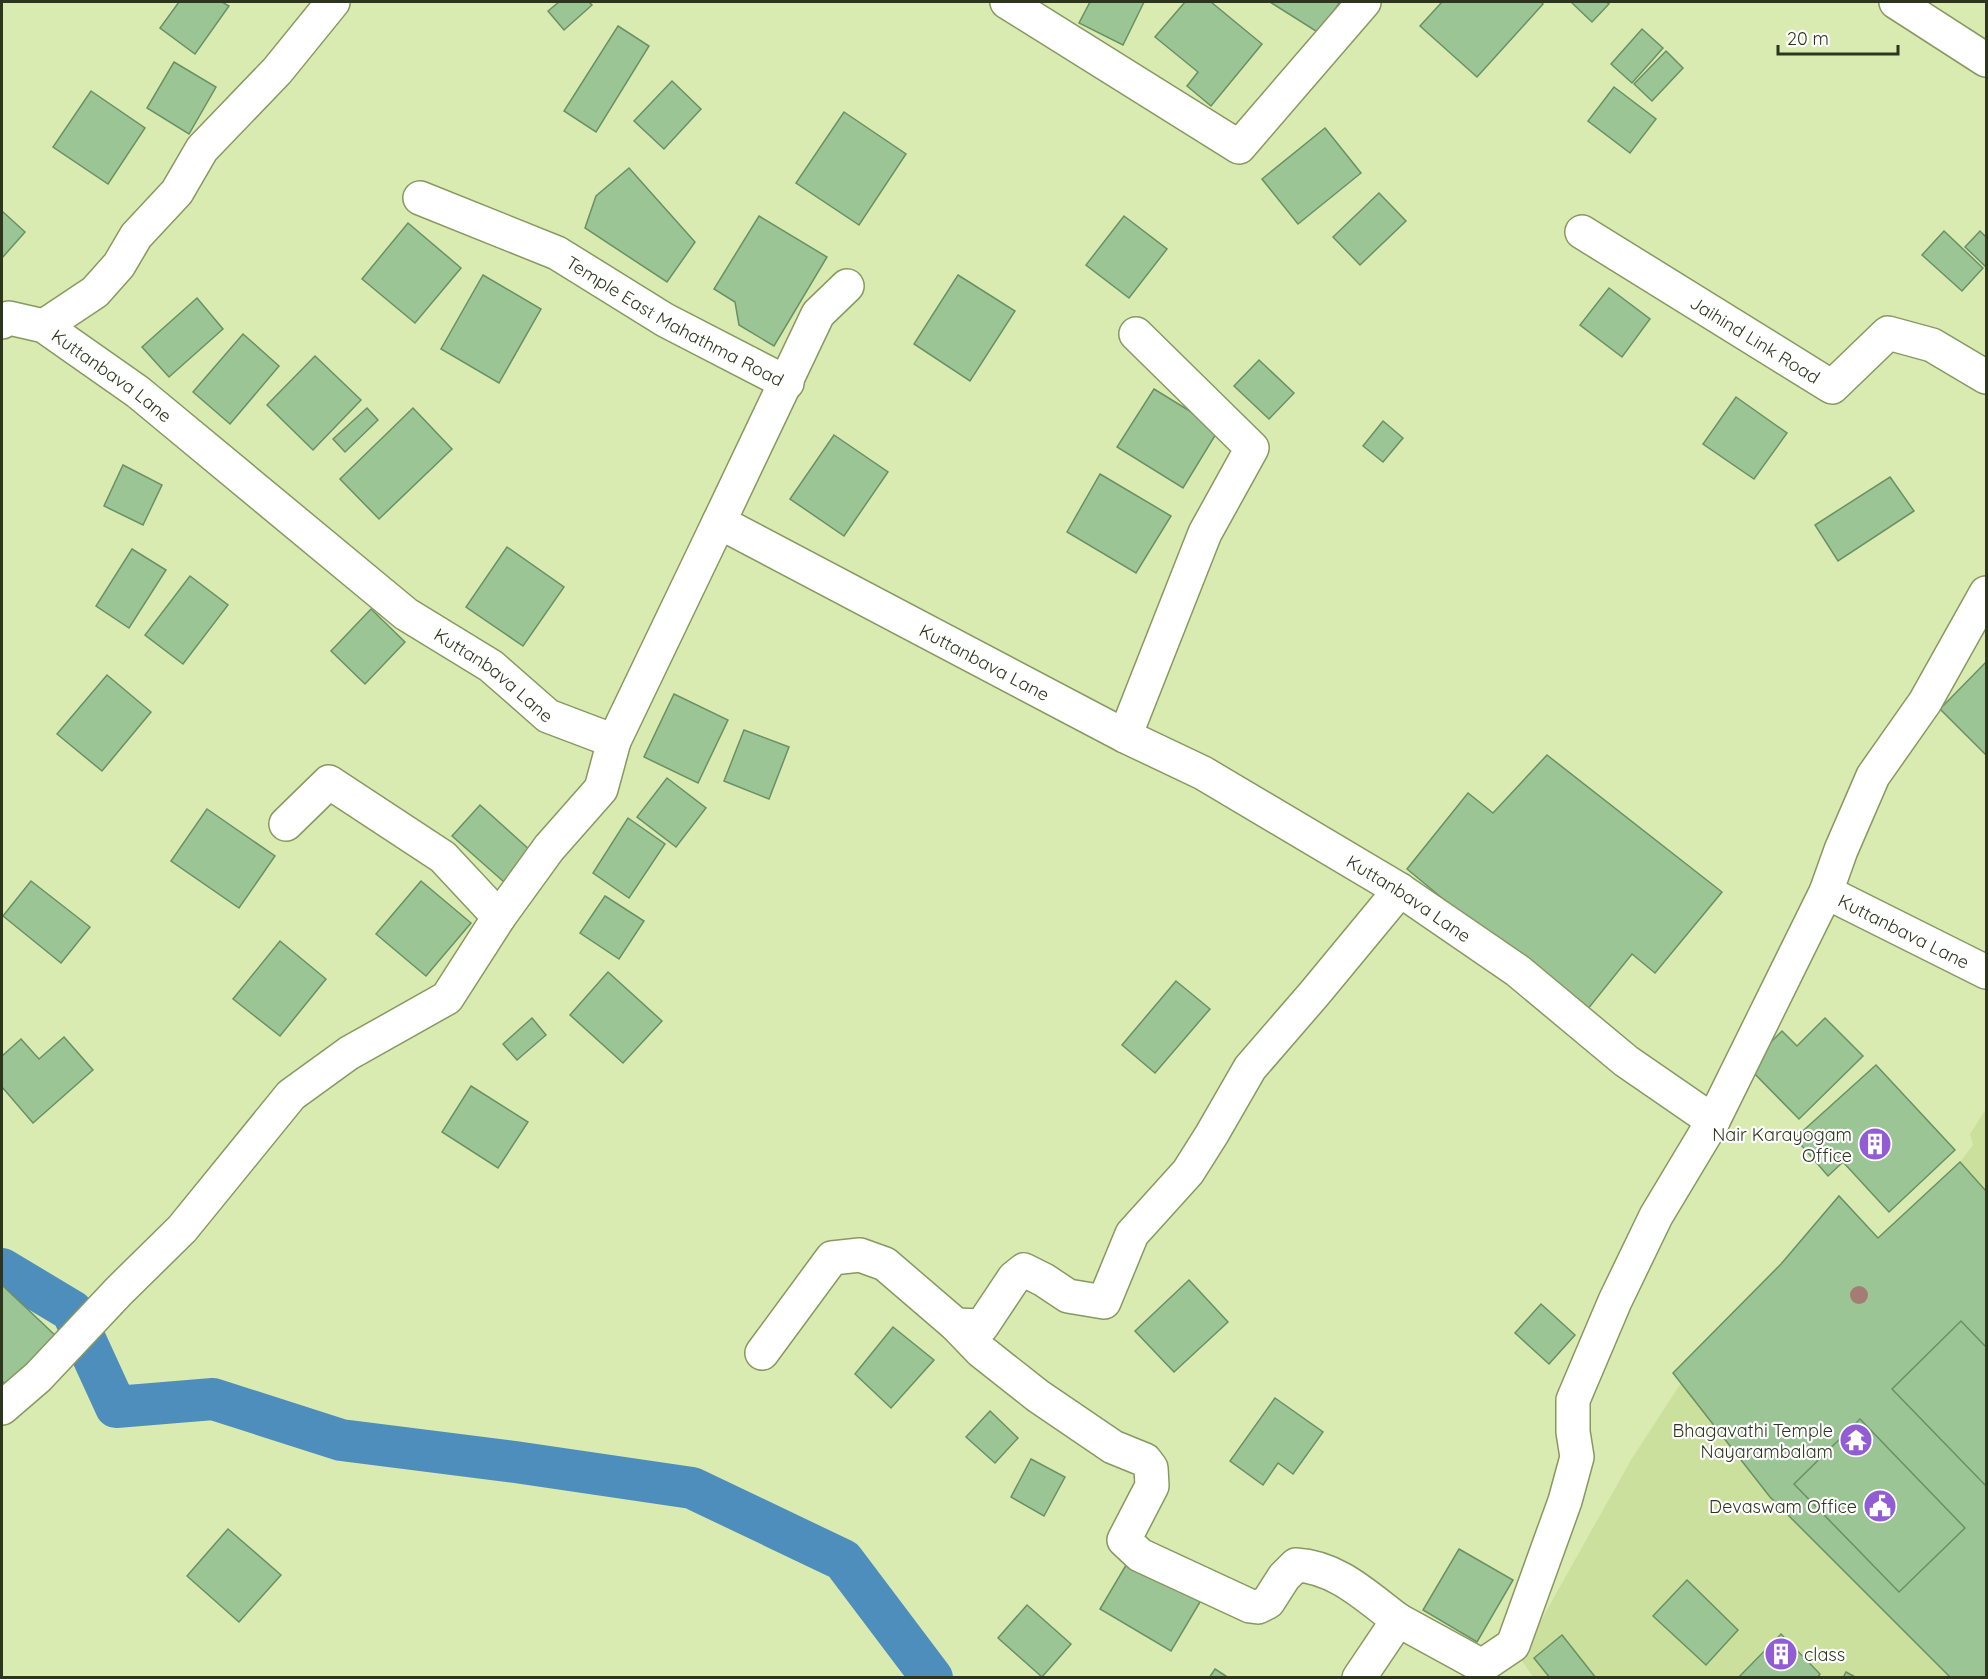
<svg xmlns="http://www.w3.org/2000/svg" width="1988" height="1679" font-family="Quicksand,sans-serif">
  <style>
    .built { fill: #cce09d }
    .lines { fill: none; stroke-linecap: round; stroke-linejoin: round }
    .canal { stroke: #4e8ebc; stroke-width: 42 }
    .building { fill: #9bc595; stroke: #699164; stroke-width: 1.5 }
    .minor-casing { stroke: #889861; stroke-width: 36 }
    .tertiary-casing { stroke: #889861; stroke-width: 36 }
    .minor { stroke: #fff; stroke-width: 33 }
    .tertiary { stroke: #fff; stroke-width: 33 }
    .tree { fill: #a57c74 }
    .labels { text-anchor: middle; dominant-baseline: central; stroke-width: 4.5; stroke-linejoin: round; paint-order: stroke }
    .street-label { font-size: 18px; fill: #2e351e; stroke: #fff }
    .poi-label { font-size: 18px; fill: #2e351e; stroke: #fff; text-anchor: end }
  </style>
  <rect width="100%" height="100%" fill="#d9ebb0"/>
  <g class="built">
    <path d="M1986,1109V1191L1960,1162L1973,1145L1970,1134Z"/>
    <path d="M1681,1383L1951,1677L1534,1678L1520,1658L1631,1460Z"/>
  </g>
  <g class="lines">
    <path class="canal" d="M2,1269L72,1311L116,1407L213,1399L341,1440L515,1462L692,1488L843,1560L932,1678"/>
  </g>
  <g class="building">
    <path d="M179,2H222L229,6L195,54L160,28Z"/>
    <path d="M559,2H589L592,5L564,30L548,11Z"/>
    <path d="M1090,2H1144L1123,45L1079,23Z"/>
    <path d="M1185,2H1211L1262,44L1211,106L1187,86L1198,72L1155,37Z"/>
    <path d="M1270,2H1340L1319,33Z"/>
    <path d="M1442,2H1541L1543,4L1477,77L1420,26Z"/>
    <path d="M1571,2H1606L1609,4L1592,22Z"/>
    <path d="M618,26L649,46L596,132L564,111Z"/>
    <path d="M1642,29L1663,48L1632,83L1611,64Z"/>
    <path d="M1666,51L1683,68L1652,101L1634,84Z"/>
    <path d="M174,62L216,87L189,134L147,108Z"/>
    <path d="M672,81L701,109L664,149L634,121Z"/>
    <path d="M1614,87L1656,119L1630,153L1588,121Z"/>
    <path d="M91,91L145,128L108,184L53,147Z"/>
    <path d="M844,112L906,154L859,225L796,183Z"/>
    <path d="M1325,128L1361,173L1298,224L1262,179Z"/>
    <path d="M629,168L695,242L667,282L585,228L596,196Z"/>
    <path d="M1379,193L1406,221L1360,265L1333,237Z"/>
    <path d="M2,211L25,232L2,258Z"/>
    <path d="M759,216L827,257L774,346L739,325L735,302L714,289Z"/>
    <path d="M1124,216L1167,249L1129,298L1086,265Z"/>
    <path d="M408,223L461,268L415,323L362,279Z"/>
    <path d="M1944,231L1983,268L1962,291L1922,255Z"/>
    <path d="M1980,231L1986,237V267L1965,247Z"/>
    <path d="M483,275L541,309L499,383L441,349Z"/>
    <path d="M958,275L1015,311L970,381L914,344Z"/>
    <path d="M1609,288L1650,319L1622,357L1580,325Z"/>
    <path d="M197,298L223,329L169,377L142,347Z"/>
    <path d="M243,334L279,366L230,424L193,392Z"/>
    <path d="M315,356L361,400L313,450L267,405Z"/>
    <path d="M1259,360L1294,393L1269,419L1234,386Z"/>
    <path d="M1154,389L1219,429L1183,488L1117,447Z"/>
    <path d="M1736,397L1787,433L1754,479L1703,444Z"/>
    <path d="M367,408L378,420L345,452L333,439Z"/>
    <path d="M413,408L452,449L379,519L340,479Z"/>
    <path d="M1383,421L1403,438L1383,462L1363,446Z"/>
    <path d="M834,435L888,472L844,536L790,499Z"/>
    <path d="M123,465L162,485L143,525L104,506Z"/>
    <path d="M1100,474L1171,516L1136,573L1067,532Z"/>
    <path d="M1890,477L1914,511L1838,561L1815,525Z"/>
    <path d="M507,547L564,587L523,646L466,607Z"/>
    <path d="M132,549L166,570L129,628L96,606Z"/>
    <path d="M190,576L228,605L183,664L145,635Z"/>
    <path d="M371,609L405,642L365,684L331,651Z"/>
    <path d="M1986,662V755L1940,709Z"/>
    <path d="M107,675L151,712L102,771L57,734Z"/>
    <path d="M674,694L728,720L698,783L644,757Z"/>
    <path d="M744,730L789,747L769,799L724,781Z"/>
    <path d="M1547,755L1722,892L1655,973L1632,954L1583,1015L1407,869L1468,793L1493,813Z"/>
    <path d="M667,778L706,808L676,847L637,817Z"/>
    <path d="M480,805L531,851L504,882L452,836Z"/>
    <path d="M207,809L275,856L239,908L171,861Z"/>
    <path d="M628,818L665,844L629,898L593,873Z"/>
    <path d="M31,881L90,927L61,963L3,916Z"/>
    <path d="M421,881L471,923L426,976L376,934Z"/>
    <path d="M605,896L644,921L619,959L580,933Z"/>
    <path d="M280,941L326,979L280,1036L233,999Z"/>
    <path d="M608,972L662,1021L623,1063L570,1015Z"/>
    <path d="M1176,981L1210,1009L1155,1073L1122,1045Z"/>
    <path d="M532,1018L546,1035L517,1060L503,1044Z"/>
    <path d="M1825,1018L1863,1056L1799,1119L1747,1066L1782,1031L1797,1046Z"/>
    <path d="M64,1037L93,1070L33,1123L2,1087V1056L21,1039L39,1059Z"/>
    <path d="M1876,1065L1955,1150L1889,1212L1843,1162L1828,1176L1795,1138Z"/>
    <path d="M471,1086L528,1122L498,1168L442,1132Z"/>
    <path d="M1960,1162L1986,1191V1678H1951L1770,1497L1673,1373L1781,1264L1839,1196L1878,1238Z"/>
    <path d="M1189,1280L1228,1322L1174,1372L1135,1331Z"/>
    <path d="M2,1285L58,1338L10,1389L2,1381Z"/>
    <path d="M1541,1304L1575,1335L1549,1364L1515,1333Z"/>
    <path d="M1961,1321L1986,1347V1486L1892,1389Z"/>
    <path d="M893,1327L934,1360L891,1408L855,1374Z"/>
    <path d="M1275,1398L1323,1432L1293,1474L1278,1463L1263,1485L1230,1461Z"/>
    <path d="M990,1411L1018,1438L995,1463L966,1437Z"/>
    <path d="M1860,1419L1965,1528L1899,1592L1794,1484Z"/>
    <path d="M1031,1459L1065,1477L1044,1516L1011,1497Z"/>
    <path d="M228,1529L281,1575L239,1622L187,1576Z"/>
    <path d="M1459,1549L1513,1580L1477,1642L1423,1610Z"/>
    <path d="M1132,1555L1203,1597L1171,1651L1100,1609Z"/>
    <path d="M1687,1580L1738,1630L1706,1665L1653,1616Z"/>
    <path d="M1027,1605L1071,1644L1042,1677L998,1638Z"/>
    <path d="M1781,1634L1820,1674L1817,1678H1738Z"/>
    <path d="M1562,1635L1596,1678H1550L1534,1658Z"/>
    <path d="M1215,1669L1229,1678H1209Z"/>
    <path d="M1846,1672L1857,1678H1843Z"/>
  </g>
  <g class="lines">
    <g class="minor-casing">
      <g id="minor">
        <path d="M1007,2L1239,147L1364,2"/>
        <path d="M1896,2L1986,60"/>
        <path id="s1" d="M420,198L557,253L665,320L787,383"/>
        <path id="s2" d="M1582,232L1832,387L1888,333L1932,345L1986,377"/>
        <path d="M44,326L95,292L119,265L136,236L177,192L202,149L277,71L333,2"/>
        <path d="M719,522L818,314L847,286"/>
        <path d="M1125,736L1205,533L1252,448L1136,334"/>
        <path d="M286,824L329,782L443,857L499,917"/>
        <path d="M956,1325L982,1326L1014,1278L1024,1270L1044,1280L1068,1296L1104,1302L1132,1234L1188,1172L1212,1134L1250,1068L1314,994L1400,890"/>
        <path d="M762,1353L832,1258L860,1255L885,1264L956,1325L981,1351L1038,1396L1113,1447L1145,1460L1151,1468L1152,1486L1124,1540L1140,1555L1250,1606L1258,1607L1268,1602L1284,1577L1296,1565C1337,1567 1367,1597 1398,1620"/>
        <path d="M2,1408L38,1377L119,1291L182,1229L291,1095L349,1053L447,998L499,917L549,848L601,789L614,741"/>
        <path d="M1359,1678L1398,1620L1482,1666L1513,1645L1565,1501L1577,1457L1573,1432V1400L1615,1301L1656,1216L1713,1121"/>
      </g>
    </g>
    <g class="tertiary-casing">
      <g id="tertiary">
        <path id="s3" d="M2,322L9,318L44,326L138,392L406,614L491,666L548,716L614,741L719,522L1125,736L1203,773L1400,890L1518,971L1626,1061L1713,1121L1826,892L1986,972"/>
        <path d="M1826,892L1841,850L1873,776L1925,702L1986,593"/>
      </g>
    </g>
    <use href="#minor" class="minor"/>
    <use href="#tertiary" class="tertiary"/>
  </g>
  <circle class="tree" cx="1859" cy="1295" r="9"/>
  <defs>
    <g id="building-disc" transform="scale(1.725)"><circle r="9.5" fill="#925cd5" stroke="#fff"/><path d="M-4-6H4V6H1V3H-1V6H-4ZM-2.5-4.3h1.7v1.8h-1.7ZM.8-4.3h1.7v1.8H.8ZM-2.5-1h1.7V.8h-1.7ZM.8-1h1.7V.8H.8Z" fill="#fff"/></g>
    <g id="temple-disc" transform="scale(1.725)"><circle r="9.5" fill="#925cd5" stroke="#fff"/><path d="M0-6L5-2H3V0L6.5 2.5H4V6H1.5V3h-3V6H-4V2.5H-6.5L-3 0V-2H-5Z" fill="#fff"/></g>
    <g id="civic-disc" transform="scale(1.725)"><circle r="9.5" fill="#925cd5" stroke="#fff"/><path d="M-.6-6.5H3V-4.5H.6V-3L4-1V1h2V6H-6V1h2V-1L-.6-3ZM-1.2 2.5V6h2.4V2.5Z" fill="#fff"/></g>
  </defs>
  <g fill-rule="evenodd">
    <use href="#building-disc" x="1875" y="1144"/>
    <use href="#temple-disc" x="1856" y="1440"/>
    <use href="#civic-disc" x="1880" y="1506"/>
    <use href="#building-disc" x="1781" y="1654"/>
  </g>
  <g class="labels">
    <g class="street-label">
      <text stroke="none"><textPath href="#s1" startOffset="284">Temple East Mahathma Road</textPath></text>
      <text stroke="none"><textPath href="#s2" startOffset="204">Jaihind Link Road</textPath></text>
      <text stroke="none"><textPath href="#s3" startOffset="128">Kuttanbava Lane</textPath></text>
      <text stroke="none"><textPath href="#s3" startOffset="1296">Kuttanbava Lane</textPath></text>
      <text stroke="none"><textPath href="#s3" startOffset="614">Kuttanbava Lane</textPath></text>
      <text stroke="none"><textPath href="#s3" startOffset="1782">Kuttanbava Lane</textPath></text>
      <text stroke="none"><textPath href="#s3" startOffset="2502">Kuttanbava Lane</textPath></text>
    </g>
    <g class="poi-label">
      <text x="1852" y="1134">Nair Karayogam<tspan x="1852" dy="21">Office</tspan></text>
      <text x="1833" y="1430">Bhagavathi Temple<tspan x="1833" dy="21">Nayarambalam</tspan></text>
      <text x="1857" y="1506">Devaswam Office</text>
      <text x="1804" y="1654" text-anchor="start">class</text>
    </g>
  </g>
  <rect width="1988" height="1679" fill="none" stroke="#2e351e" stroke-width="6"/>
  <path d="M1778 45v9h120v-9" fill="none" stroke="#2e351e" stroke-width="3"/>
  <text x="1787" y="45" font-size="18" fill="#2e351e" stroke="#ffffff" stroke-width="4.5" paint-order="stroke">20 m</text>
</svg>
